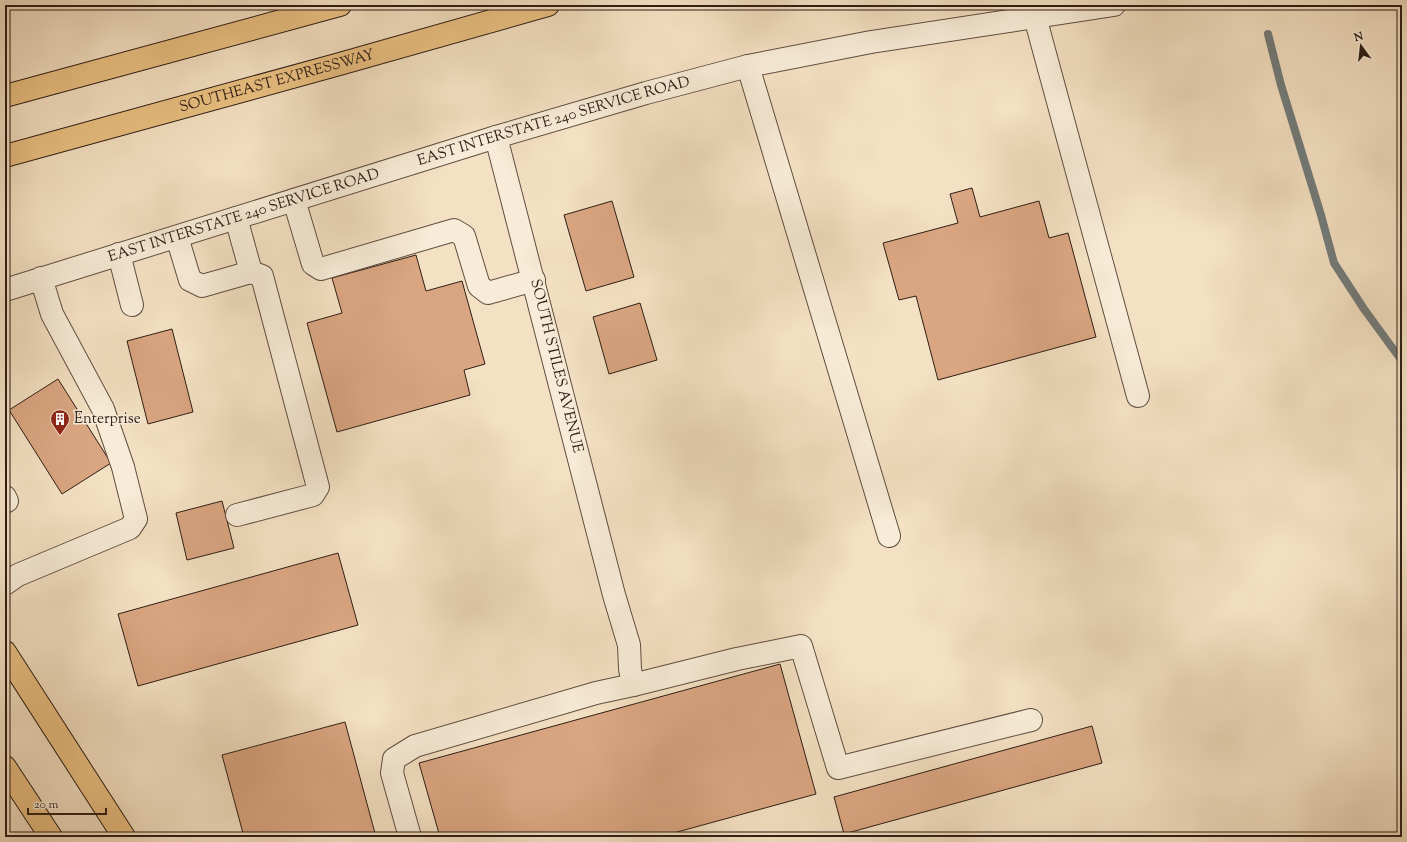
<svg xmlns="http://www.w3.org/2000/svg" width="1407" height="842" font-family="'Sorts Mill Goudy',serif">
  <style>
    .lines { fill: none; stroke-linecap: round; stroke-linejoin: round }
    .stream { stroke: #737c7b; stroke-width: 8 }
    .building { fill: #daa682; stroke: #2d1d16 }
    .minor-casing { stroke: #5f4e41; stroke-width: 24 }
    .major-casing { stroke: #2d1d16; stroke-width: 24 }
    .highway-casing { stroke: #2d1d16; stroke-width: 24 }
    .minor { stroke: #f8ecd8; stroke-width: 22 }
    .major { stroke: #eac082; stroke-width: 22 }
    .highway { stroke: #eac082; stroke-width: 22 }
    .labels { text-anchor: middle; dominant-baseline: central; stroke-width: 3; stroke-linejoin: round; paint-order: stroke }
    .street-label { font-size: 15px; fill: #2d1d16; stroke: #f8ecd8 }
    .poi-label { font-size: 15px; fill: #2d1d16; stroke: #f8ecd8; text-anchor: start }
  </style>
  <rect width="100%" height="100%" fill="#f4e1c3"/>
  <filter id="stains"><feTurbulence type="fractalNoise" baseFrequency=".005" numOctaves="4"/><feColorMatrix values="0 0 0 0 .2 0 0 0 0 .09 0 0 0 0 .02 0 0 0 .5 -.17"/></filter>
  <radialGradient id="worn" r=".72"><stop offset=".6" stop-color="#630" stop-opacity="0"/><stop offset="1" stop-color="#630" stop-opacity=".3"/></radialGradient>
  <g class="lines">
    <path class="stream" d="M1268,34L1281,85L1321,215L1334,263L1364,309L1402,361"/>
  </g>
  <g class="building">
    <path d="M972,188L980,217L1039,201L1049,238L1068,233L1096,337L938,380L916,296L899,300L883,243L958,223L950,194Z"/>
    <path d="M612,201L634,277L586,291L564,215Z"/>
    <path d="M416,255L426,291L462,281L485,364L464,370L470,395L337,432L307,323L342,313L332,278Z"/>
    <path d="M640,303L657,360L609,374L593,317Z"/>
    <path d="M172,329L193,412L148,424L127,341Z"/>
    <path d="M58,379L111,463L62,494L9,410Z"/>
    <path d="M222,501L234,548L187,560L176,513Z"/>
    <path d="M338,553L358,625L138,686L118,614Z"/>
    <path d="M780,664L816,794L659,837H440L419,763Z"/>
    <path d="M345,722L376,837H244L222,755Z"/>
    <path d="M1092,726L1102,763L844,834L834,797Z"/>
  </g>
  <g class="lines">
    <g class="minor-casing">
      <g id="minor">
        <path d="M1035,17L1138,396"/>
        <path d="M748,66L889,536"/>
        <path d="M294,200L313,264L321,269L454,230L464,236L479,286L488,293L534,280"/>
        <path d="M177,237L190,280L202,286L251,272L236,218"/>
        <path d="M119,254L132,305"/>
        <path id="s1" d="M5,290L496,137L646,93L748,66L871,42L1114,5"/>
        <path d="M5,497L7,501L5,502"/>
        <path d="M237,515L313,495L318,487L262,276L251,272"/>
        <path d="M5,584L18,575L130,528L136,519L123,467L103,409L52,314L41,278"/>
        <path d="M633,685L737,659L801,646L838,768L1031,720"/>
        <path d="M410,837L392,773L394,759L415,746L596,693L633,685L630,669L629,645L614,595L496,137"/>
      </g>
    </g>
    <g class="major-casing">
      <g id="major">
        <path d="M5,652L124,837"/>
        <path d="M5,767L51,837"/>
      </g>
    </g>
    <g class="highway-casing">
      <g id="highway">
        <path d="M5,96L340,5"/>
        <path id="s2" d="M5,156L336,65L548,5"/>
      </g>
    </g>
    <use href="#minor" class="minor"/>
    <use href="#major" class="major"/>
    <use href="#highway" class="highway"/>
  </g>
  <defs>
    <g id="building-pin" transform="scale(1)"><path d="M0 17L-7.5 6A9.5 9.5 0 1 1 7.5 6Z" fill="#8f2418" stroke="#f8ecd8"/><path d="M-4-6H4V6H1V3H-1V6H-4ZM-2.5-4.3h1.7v1.8h-1.7ZM.8-4.3h1.7v1.8H.8ZM-2.5-1h1.7V.8h-1.7ZM.8-1h1.7V.8H.8Z" fill="#fff"/></g>
  </defs>
  <g fill-rule="evenodd">
    <use href="#building-pin" x="60" y="419"/>
  </g>
  <g class="labels">
    <g class="street-label">
      <text stroke="none"><textPath href="#s2" startOffset="282">SOUTHEAST EXPRESSWAY</textPath></text>
      <text stroke="none"><textPath href="#s1" startOffset="574">EAST INTERSTATE 240 SERVICE ROAD</textPath></text>
      <text stroke="none"><textPath href="#s1" startOffset="250">EAST INTERSTATE 240 SERVICE ROAD</textPath></text>
      <text transform="translate(556 366) rotate(76)">SOUTH STILES AVENUE</text>
    </g>
    <g class="poi-label">
      <text x="74" y="419">Enterprise</text>
    </g>
  </g>
  <rect width="1407" height="842" fill="none" stroke="#f4e1c3" stroke-width="20"/>
  <rect x="6" y="6" width="1395" height="830" fill="none" stroke="#2d1d16" stroke-width="2"/>
  <rect x="10" y="10" width="1387" height="822" fill="none" stroke="#2d1d16"/>
  <g transform="translate(1361 46) rotate(345)" stroke="#f8ecd8" stroke-width="3" paint-order="stroke">
  <path d="M0-3L7 15L0 10L-7 15Z" fill="#2d1d16"/>
  <text y="-6" font-size="11" font-weight="bold" text-anchor="middle" fill="#2d1d16">N</text>
  </g>
  <path d="M28 808v6h78v-6" fill="none" stroke="#2d1d16" stroke-width="2"/>
  <text x="34" y="808" font-size="12" fill="#2d1d16" stroke="#f8ecd8" stroke-width="3" paint-order="stroke">20 m</text>
  <rect width="100%" height="100%" filter="url(#stains)"/>
  <rect width="100%" height="100%" fill="url(#worn)"/>
</svg>
